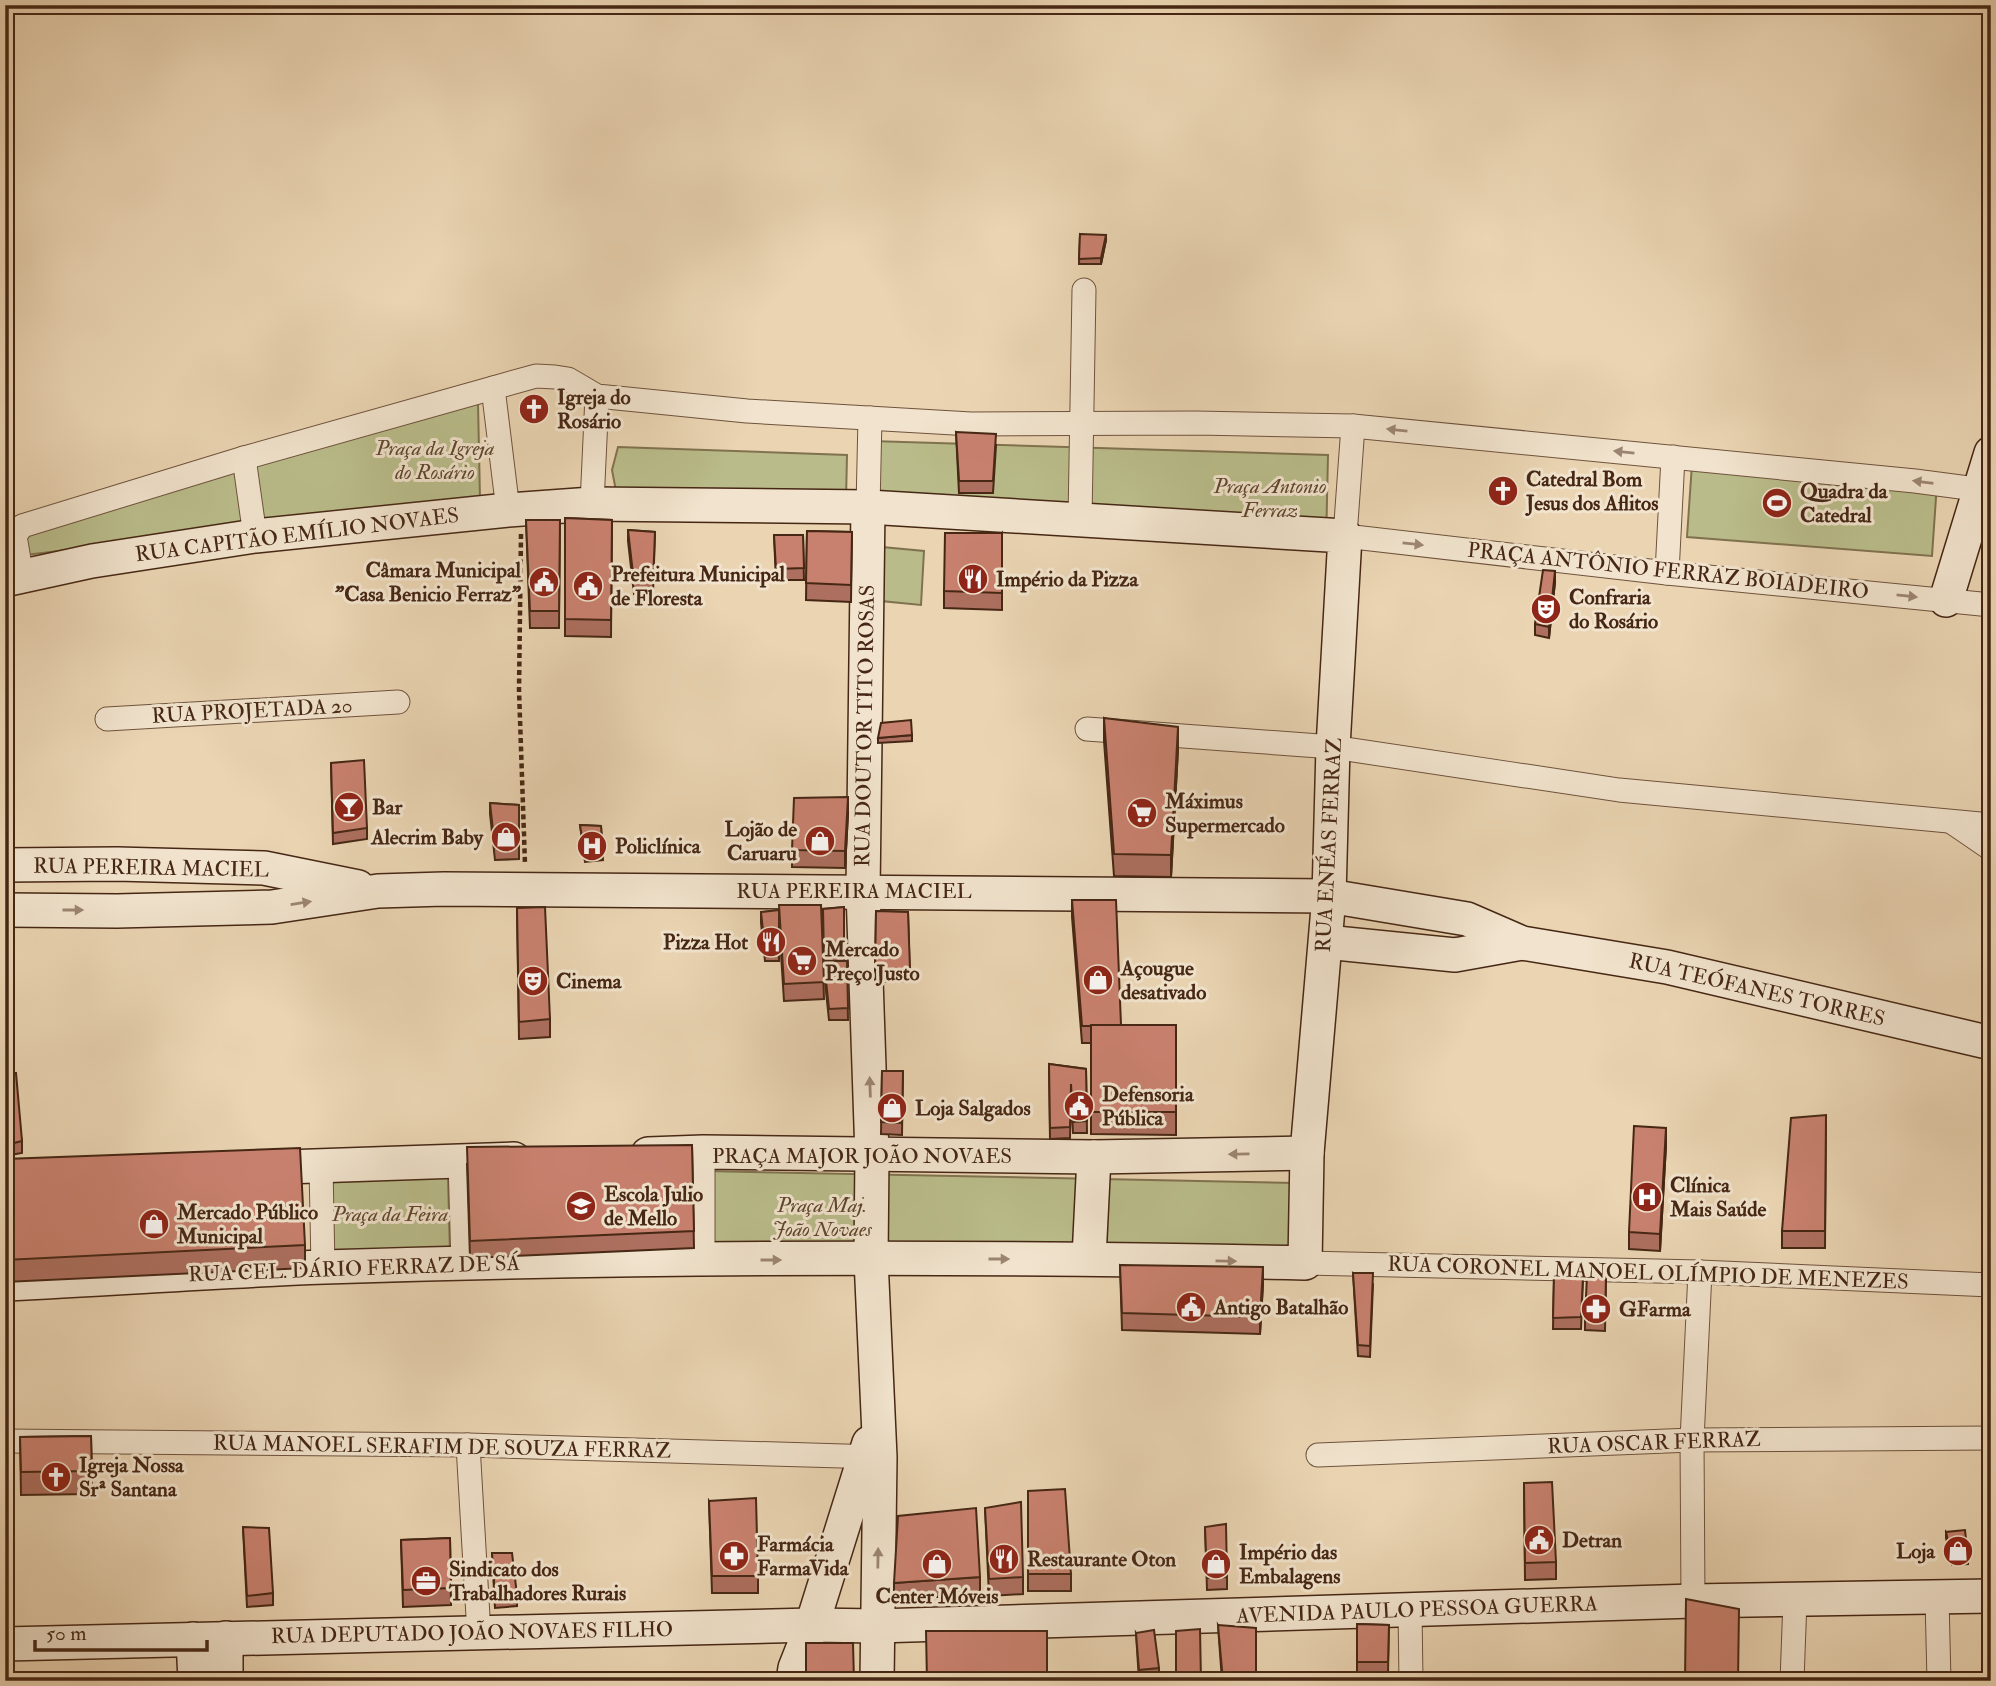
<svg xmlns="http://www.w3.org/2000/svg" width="1996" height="1686" font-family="'IM FELL Double Pica',serif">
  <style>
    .green { fill: #b9bc8a; stroke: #80724f; stroke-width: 2 }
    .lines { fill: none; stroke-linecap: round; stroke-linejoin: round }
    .street-casing { stroke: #6f523c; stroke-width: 25 }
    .secondary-casing { stroke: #462714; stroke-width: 36 }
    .path { stroke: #462714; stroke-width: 4.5; stroke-dasharray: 5 3.5; stroke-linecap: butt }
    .street { stroke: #f1e3cd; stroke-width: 23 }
    .secondary { stroke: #f1e3cd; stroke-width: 33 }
    .wall { fill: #ad6f5f; stroke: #462714; stroke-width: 2 }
    .shaded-wall { fill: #8d5a4e; stroke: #462714; stroke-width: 2 }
    .building { fill: #c9816f; stroke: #462714; stroke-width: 2 }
    .oneway { fill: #9c8570 }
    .labels { text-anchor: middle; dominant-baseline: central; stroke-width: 6; stroke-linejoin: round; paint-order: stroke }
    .poi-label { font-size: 21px; font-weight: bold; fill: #462714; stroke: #f1e3cd; text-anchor: start }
    .park-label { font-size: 21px; font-style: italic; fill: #5d452c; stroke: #f1e3cd }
    .street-label { font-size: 21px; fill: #462714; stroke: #f1e3cd }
  </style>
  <rect width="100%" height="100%" fill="#ead4b2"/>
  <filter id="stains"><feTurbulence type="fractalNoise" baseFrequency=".00286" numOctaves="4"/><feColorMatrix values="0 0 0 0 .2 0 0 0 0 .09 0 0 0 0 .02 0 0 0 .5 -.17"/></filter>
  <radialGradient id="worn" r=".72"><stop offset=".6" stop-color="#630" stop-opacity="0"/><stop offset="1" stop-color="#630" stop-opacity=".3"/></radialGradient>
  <g class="green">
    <path d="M478,403L480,499L26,555L22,532Z"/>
    <path d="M871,441L1328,455L1326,545L870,524Z"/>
    <path d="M618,447L847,455L846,500L616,491L612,470Z"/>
    <path d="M1692,464L1937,483L1932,556L1687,537Z"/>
    <path d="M882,547L924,551L921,605L881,601Z"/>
    <path d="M704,1171L1296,1183L1292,1260H703Z"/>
    <path d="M329,1173L448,1176L450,1255L330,1257Z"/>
  </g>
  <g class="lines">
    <g class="street-casing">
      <g id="street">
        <path d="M1353,426L1345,536L1667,573L1991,605"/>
        <path d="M244,458L255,536"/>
        <path d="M592,504L597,396"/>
        <path d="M868,507L870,418"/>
        <path d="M508,510L493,388L536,376L555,377L568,379L597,396L747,411L971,424L1196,423L1353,426L1915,481L1991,491"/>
        <path d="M1080,519L1084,290"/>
        <path d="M1667,573L1673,457"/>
        <path d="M22,577L15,536L22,526L244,458L493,388"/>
        <path d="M107,719L398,702"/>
        <path d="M1087,729L1333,747L1619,790L1991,825"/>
        <path d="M1953,823L1991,849"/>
        <path d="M703,1152V1260"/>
        <path d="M460,1161L463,1264"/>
        <path d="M321,1166L323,1268"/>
        <path d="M1305,1263L1700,1272L1991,1285"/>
        <path d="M5,1441L468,1445L877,1457"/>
        <path d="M468,1445L479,1634"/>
        <path d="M1318,1455L1692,1440L1991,1438"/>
        <path d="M1937,1598L1939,1681"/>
        <path d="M1693,1601L1692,1440L1700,1272"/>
        <path d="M1410,1610L1411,1681"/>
        <path d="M1792,1681L1795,1600"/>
      </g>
    </g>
    <g class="secondary-casing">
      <g id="secondary">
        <path d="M868,507L863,891L872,1155L871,1259L880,1457L877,1681"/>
        <path d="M5,580L92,561L255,536L508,510L592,504L868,507L1345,536L1333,747L1329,896L1307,1153L1305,1263C978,1256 651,1256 325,1267C218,1271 112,1279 5,1284"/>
        <path d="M1946,600L1991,453"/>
        <path d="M5,865L117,864L264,868L358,887"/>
        <path d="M5,910L117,911L272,907L378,891L444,889L1329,896L1467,919L1522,943L1667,967L1991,1043"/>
        <path d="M1326,942L1455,955L1522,943"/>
        <path d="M648,1154L703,1152L1094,1157L1307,1153"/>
        <path d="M256,1168L514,1159"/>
        <path d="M1089,1258L1094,1157"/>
        <path d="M226,1638V1681"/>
        <path d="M193,1639L195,1681"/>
        <path d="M5,1644L812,1625L877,1626L1693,1601L1991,1596"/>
        <path d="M793,1681L795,1668L812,1625L869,1443"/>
      </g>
    </g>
    <path class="path" d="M521,534L519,690L525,864"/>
    <use href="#street" class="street"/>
    <use href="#secondary" class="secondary"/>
  </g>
  <g class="wall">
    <path d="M1080,234L1106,240L1101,264H1079Z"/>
    <path d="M956,432L996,445L993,493H959Z"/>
    <path d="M565,518L612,520L611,637L565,636Z"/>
    <path d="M526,520H560L559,628H530Z"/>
    <path d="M628,530L655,532L653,593L634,594L628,541Z"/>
    <path d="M807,531L852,532L851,602L806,600Z"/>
    <path d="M1002,533V610L944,608V591Z"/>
    <path d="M774,535H803L804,580H776Z"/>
    <path d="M1555,582L1549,638L1535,635V624Z"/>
    <path d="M1104,718L1178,749L1171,877L1114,876L1104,741Z"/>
    <path d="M912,735V741L878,743V738Z"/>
    <path d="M331,763L367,828V839L333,844Z"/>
    <path d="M490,803L519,805V859L495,860L490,814Z"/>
    <path d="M848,814L845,868L792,867V850Z"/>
    <path d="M580,825L601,826L603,860L585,862Z"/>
    <path d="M1072,900L1121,1025H1176V1135L1091,1134V1043H1082L1072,917Z"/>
    <path d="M821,905L824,999L784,1001L779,923V961H765L761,923V912Z"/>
    <path d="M844,907V961H847L848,1020H829L824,973L823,909Z"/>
    <path d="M517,908L550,1019V1037L519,1039Z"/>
    <path d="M876,911L908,912L910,981L875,982Z"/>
    <path d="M1049,1064L1086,1069L1087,1133H1073L1071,1095L1070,1138L1050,1139Z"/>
    <path d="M882,1071H903L902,1135L881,1134Z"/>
    <path d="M5,1073L22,1141V1153L10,1155L5,1105Z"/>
    <path d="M1826,1115L1825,1248H1782V1231Z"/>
    <path d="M692,1145L694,1248L470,1258L467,1164Z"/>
    <path d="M1666,1145L1660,1251L1629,1249V1232Z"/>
    <path d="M5,1159L305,1245V1268L5,1282Z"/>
    <path d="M1120,1265L1263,1284L1260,1334L1122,1330Z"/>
    <path d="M1353,1273L1373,1284L1370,1357L1358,1356Z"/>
    <path d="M1554,1276L1583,1277L1581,1329H1553Z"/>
    <path d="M1606,1277L1605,1331L1585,1330V1319Z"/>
    <path d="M91,1436L92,1494L21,1495L20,1437Z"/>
    <path d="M1524,1483L1556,1562V1579L1525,1580Z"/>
    <path d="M1028,1491L1071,1574V1591H1028Z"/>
    <path d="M709,1501L758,1576V1593H712Z"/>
    <path d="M985,1508L1023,1577V1594L989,1596Z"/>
    <path d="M243,1527L273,1593V1605L247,1607Z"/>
    <path d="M1205,1527L1227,1577V1589L1207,1590Z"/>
    <path d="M1946,1532L1968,1559V1564L1952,1565L1946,1538Z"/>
    <path d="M450,1538L451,1605L403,1607L401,1540Z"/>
    <path d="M492,1553L517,1595V1606L495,1608Z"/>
    <path d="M980,1577V1594L894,1600V1583Z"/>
    <path d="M1357,1624L1389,1625L1388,1673H1357Z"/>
    <path d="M1218,1625L1256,1681H1222Z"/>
    <path d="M1136,1633L1159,1668V1679L1139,1681Z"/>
  </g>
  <g class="shaded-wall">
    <path d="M1106,235V240L1101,264V258Z"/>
    <path d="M1555,571V582L1549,638V627Z"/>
    <path d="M1178,727V749L1171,877V855Z"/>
    <path d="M848,797V814L845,868V851Z"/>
    <path d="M1666,1128V1145L1660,1251V1234Z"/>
    <path d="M1263,1267V1284L1260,1334V1317Z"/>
  </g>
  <g class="building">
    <path d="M1080,234L1106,235L1101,258L1079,259Z"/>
    <path d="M956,432L996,434L993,481H959Z"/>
    <path d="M565,518L612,520L611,620L565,619Z"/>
    <path d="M526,520H560L559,611H530Z"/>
    <path d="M628,530L655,532L653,582H634Z"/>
    <path d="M807,531L852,532L851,585L806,583Z"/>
    <path d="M945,533H1002V593L944,591Z"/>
    <path d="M774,535H803L804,568L776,569Z"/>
    <path d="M1543,570L1555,571L1549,627L1535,624Z"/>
    <path d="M1104,718L1178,727L1171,855L1114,854Z"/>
    <path d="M911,720L912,735L878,738L881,723Z"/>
    <path d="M364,760L367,828L333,833L331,763Z"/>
    <path d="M848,797L845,851L792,850L794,798Z"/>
    <path d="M490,803L519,805V847L495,848Z"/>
    <path d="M580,825L601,826L603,854L585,856Z"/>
    <path d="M1072,900H1116L1121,1025H1091V1026H1082Z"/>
    <path d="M779,905H821L824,982L784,984Z"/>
    <path d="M545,907L550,1019L519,1022L517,908Z"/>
    <path d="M844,907V958H824L823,909Z"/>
    <path d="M779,910V949H765L761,912Z"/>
    <path d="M876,911L908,912L910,969L875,970Z"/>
    <path d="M824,961H847L848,1008L829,1009Z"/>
    <rect x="1091" y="1025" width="85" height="87"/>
    <path d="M1049,1064L1086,1069L1087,1121L1073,1122L1071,1084L1070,1127L1050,1128Z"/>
    <path d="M882,1071H903L902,1123L881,1122Z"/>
    <path d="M5,1073H16L22,1141L10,1144L5,1094Z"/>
    <path d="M1826,1115L1825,1231H1782L1791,1118Z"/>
    <path d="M1634,1126L1666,1128L1660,1234L1629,1232Z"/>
    <path d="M692,1145L694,1231L470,1241L467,1147Z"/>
    <path d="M300,1148L305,1245L5,1260V1159Z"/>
    <path d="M1120,1265L1263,1267L1260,1317L1122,1313Z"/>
    <path d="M1353,1273H1373L1370,1346L1358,1345Z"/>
    <path d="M1587,1275L1606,1277L1605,1320L1585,1319Z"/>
    <path d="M1554,1276L1583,1277L1581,1317L1553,1318Z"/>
    <path d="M91,1436L92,1471L21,1472L20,1437Z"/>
    <path d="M1552,1482L1556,1562L1525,1563L1524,1483Z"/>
    <path d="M1065,1489L1071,1574H1028V1491Z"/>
    <path d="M756,1498L758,1576H712L709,1501Z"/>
    <path d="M1021,1502L1023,1577L989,1579L985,1508Z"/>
    <path d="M976,1508L980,1577L894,1583L898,1516Z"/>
    <path d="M1226,1524L1227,1577L1207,1578L1205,1527Z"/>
    <path d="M243,1527L269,1528L273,1593L247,1596Z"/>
    <path d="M1965,1530L1968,1559L1952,1560L1946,1532Z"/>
    <path d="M450,1538L451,1588L403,1590L401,1540Z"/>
    <path d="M492,1553H512L517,1595L495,1597Z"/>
    <path d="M1686,1599L1739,1609L1738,1681H1685Z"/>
    <path d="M1357,1624L1389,1625L1388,1662H1357Z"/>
    <path d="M1218,1625L1256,1628V1681H1223Z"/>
    <path d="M1200,1629L1201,1681H1176V1631Z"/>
    <path d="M1154,1630L1159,1668L1139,1670L1136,1633Z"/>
    <path d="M926,1631H1047V1681H927Z"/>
    <path d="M806,1643H853L854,1681H806Z"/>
  </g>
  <defs><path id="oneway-solid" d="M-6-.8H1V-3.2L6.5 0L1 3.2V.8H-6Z" transform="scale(1.75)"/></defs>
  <g class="oneway">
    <use href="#oneway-solid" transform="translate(1397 430) rotate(-174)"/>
    <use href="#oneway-solid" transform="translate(1624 452) rotate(-174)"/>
    <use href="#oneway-solid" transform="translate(1923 482) rotate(-173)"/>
    <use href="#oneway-solid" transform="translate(1413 544) rotate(6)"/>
    <use href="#oneway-solid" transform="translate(1907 596) rotate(6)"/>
    <use href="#oneway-solid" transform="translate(301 903) rotate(-9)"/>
    <use href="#oneway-solid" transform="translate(73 910)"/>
    <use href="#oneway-solid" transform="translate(870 1087) rotate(-92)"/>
    <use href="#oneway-solid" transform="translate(1239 1154) rotate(179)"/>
    <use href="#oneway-solid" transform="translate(999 1259)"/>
    <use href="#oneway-solid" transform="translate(771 1260)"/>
    <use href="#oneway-solid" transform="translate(1226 1261) rotate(1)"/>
    <use href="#oneway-solid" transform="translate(878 1558) rotate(-89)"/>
  </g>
  <defs>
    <g id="church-disc" transform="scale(1.575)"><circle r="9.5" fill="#8f2418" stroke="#f1e3cd"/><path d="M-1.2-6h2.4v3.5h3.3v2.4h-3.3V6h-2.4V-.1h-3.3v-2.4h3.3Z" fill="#fff"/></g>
    <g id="stadium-disc" transform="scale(1.575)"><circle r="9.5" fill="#8f2418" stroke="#f1e3cd"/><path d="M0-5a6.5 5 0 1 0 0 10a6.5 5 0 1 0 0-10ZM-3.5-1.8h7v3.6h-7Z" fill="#fff"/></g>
    <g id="restaurant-disc" transform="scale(1.575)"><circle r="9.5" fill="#8f2418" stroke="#f1e3cd"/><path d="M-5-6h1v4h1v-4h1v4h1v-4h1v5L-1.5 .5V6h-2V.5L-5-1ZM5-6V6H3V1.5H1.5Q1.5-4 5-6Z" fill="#fff"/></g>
    <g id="civic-disc" transform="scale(1.575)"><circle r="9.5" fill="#8f2418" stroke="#f1e3cd"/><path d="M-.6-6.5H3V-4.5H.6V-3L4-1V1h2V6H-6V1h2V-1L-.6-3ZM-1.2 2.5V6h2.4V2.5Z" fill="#fff"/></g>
    <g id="theatre-disc" transform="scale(1.575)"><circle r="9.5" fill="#8f2418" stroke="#f1e3cd"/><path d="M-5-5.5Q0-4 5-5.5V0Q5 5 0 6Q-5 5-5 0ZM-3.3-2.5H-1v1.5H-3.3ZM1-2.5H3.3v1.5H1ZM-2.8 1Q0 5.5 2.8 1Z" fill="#fff"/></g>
    <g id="bar-disc" transform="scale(1.575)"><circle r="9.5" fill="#8f2418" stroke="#f1e3cd"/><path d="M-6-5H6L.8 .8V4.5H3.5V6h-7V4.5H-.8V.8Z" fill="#fff"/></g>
    <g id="supermarket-disc" transform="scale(1.575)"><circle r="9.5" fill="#8f2418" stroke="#f1e3cd"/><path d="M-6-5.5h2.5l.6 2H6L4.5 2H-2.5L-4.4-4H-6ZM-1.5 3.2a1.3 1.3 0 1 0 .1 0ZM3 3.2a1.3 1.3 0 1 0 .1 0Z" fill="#fff"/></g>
    <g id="shop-disc" transform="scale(1.575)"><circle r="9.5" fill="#8f2418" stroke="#f1e3cd"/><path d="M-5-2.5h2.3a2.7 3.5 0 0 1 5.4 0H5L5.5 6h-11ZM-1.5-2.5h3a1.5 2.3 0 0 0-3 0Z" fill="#fff"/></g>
    <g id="hospital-disc" transform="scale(1.575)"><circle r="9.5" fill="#8f2418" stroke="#f1e3cd"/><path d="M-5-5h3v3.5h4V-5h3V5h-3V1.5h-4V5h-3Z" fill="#fff"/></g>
    <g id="university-disc" transform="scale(1.575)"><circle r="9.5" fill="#8f2418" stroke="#f1e3cd"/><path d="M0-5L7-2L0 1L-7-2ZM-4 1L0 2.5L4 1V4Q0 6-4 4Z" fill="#fff"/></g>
    <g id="pharmacy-disc" transform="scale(1.575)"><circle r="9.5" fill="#8f2418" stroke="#f1e3cd"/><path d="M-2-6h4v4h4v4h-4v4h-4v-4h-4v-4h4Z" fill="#fff"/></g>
    <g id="office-disc" transform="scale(1.575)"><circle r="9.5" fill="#8f2418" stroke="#f1e3cd"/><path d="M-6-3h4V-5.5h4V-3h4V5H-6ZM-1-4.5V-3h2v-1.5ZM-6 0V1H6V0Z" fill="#fff"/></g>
  </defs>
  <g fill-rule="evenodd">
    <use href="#church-disc" x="534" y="409"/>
    <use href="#church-disc" x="1503" y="491"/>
    <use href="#stadium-disc" x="1777" y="503"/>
    <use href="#restaurant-disc" x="973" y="579"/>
    <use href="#civic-disc" x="544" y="582"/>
    <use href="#civic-disc" x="588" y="586"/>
    <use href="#theatre-disc" x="1546" y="609"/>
    <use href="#bar-disc" x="349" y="807"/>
    <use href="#supermarket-disc" x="1142" y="813"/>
    <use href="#shop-disc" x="506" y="837"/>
    <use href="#shop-disc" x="820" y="841"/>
    <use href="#hospital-disc" x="592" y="846"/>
    <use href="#restaurant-disc" x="771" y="942"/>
    <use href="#supermarket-disc" x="802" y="961"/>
    <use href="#shop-disc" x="1098" y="980"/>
    <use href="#theatre-disc" x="533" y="981"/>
    <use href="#civic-disc" x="1079" y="1106"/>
    <use href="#shop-disc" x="892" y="1108"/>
    <use href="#hospital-disc" x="1647" y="1197"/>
    <use href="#university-disc" x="581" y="1206"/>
    <use href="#shop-disc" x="154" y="1224"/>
    <use href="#civic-disc" x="1191" y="1307"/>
    <use href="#pharmacy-disc" x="1596" y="1309"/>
    <use href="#church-disc" x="56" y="1477"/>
    <use href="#civic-disc" x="1539" y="1540"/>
    <use href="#shop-disc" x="1958" y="1551"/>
    <use href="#pharmacy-disc" x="734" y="1556"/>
    <use href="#restaurant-disc" x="1004" y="1559"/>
    <use href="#shop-disc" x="937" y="1564"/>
    <use href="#shop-disc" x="1216" y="1564"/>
    <use href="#office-disc" x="426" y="1581"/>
  </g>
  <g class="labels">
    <g class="poi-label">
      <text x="557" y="397">Igreja do<tspan x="557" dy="24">Rosário</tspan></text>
      <text x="1526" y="479">Catedral Bom<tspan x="1526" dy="24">Jesus dos Aflitos</tspan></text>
      <text x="1800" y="491">Quadra da<tspan x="1800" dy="24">Catedral</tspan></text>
      <text x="521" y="570" text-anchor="end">Câmara Municipal<tspan x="521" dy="24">"Casa Benicio Ferraz"</tspan></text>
      <text x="611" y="574">Prefeitura Municipal<tspan x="611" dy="24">de Floresta</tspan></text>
      <text x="996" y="579">Império da Pizza</text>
      <text x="1569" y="597">Confraria<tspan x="1569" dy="24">do Rosário</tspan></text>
      <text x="1165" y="801">Máximus<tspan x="1165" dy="24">Supermercado</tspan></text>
      <text x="372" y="807">Bar</text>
      <text x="797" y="829" text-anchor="end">Lojão de<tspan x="797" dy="24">Caruaru</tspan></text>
      <text x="483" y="837" text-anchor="end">Alecrim Baby</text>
      <text x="615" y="846">Policlínica</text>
      <text x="748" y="942" text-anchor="end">Pizza Hot</text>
      <text x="825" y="949">Mercado<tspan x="825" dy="24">Preço Justo</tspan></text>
      <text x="1121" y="968">Açougue<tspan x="1121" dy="24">desativado</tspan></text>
      <text x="556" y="981">Cinema</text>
      <text x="1102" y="1094">Defensoria<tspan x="1102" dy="24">Pública</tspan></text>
      <text x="915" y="1108">Loja Salgados</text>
      <text x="1670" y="1185">Clínica<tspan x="1670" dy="24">Mais Saúde</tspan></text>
      <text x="604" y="1194">Escola Julio<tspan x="604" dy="24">de Mello</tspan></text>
      <text x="177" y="1212">Mercado Público<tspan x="177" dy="24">Municipal</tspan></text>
      <text x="1214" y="1307">Antigo Batalhão</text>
      <text x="1619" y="1309">GFarma</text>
      <text x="79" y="1465">Igreja Nossa<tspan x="79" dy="24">Srª Santana</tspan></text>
      <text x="1562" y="1540">Detran</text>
      <text x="757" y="1544">Farmácia<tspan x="757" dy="24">FarmaVida</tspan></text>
      <text x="1935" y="1551" text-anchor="end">Loja</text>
      <text x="1239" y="1552">Império das<tspan x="1239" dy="24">Embalagens</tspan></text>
      <text x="1027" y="1559">Restaurante Oton</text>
      <text x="449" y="1569">Sindicato dos<tspan x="449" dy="24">Trabalhadores Rurais</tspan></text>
      <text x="937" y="1596" text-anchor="middle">Center Móveis</text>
    </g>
    <g class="park-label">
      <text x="435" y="448">Praça da Igreja<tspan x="435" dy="24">do Rosário</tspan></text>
      <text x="1270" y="486">Praça Antonio<tspan x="1270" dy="24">Ferraz</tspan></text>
      <text x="822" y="1205">Praça Maj.<tspan x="822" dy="24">João Novaes</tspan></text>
      <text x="390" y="1214">Praça da Feira</text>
    </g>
    <g class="street-label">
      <text transform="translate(297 535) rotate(-7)">RUA CAPITÃO EMÍLIO NOVAES</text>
      <text transform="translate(1668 571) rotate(6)">PRAÇA ANTÔNIO FERRAZ BOIADEIRO</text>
      <text transform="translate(252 711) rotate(-3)">RUA PROJETADA 20</text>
      <text transform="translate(865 726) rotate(-89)">RUA DOUTOR TITO ROSAS</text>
      <text transform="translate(1329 845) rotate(-87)">RUA ENÉAS FERRAZ</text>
      <text transform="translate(151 868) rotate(1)">RUA PEREIRA MACIEL</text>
      <text x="854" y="891">RUA PEREIRA MACIEL</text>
      <text transform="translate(1757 990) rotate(13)">RUA TEÓFANES TORRES</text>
      <text x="862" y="1156">PRAÇA MAJOR JOÃO NOVAES</text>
      <text transform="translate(354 1269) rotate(-2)">RUA CEL. DÁRIO FERRAZ DE SÁ</text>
      <text transform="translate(1648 1273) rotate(2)">RUA CORONEL MANOEL OLÍMPIO DE MENEZES</text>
      <text transform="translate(1654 1443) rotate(-2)">RUA OSCAR FERRAZ</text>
      <text transform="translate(442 1447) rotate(1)">RUA MANOEL SERAFIM DE SOUZA FERRAZ</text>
      <text transform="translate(1417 1610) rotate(-2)">AVENIDA PAULO PESSOA GUERRA</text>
      <text transform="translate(472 1633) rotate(-1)">RUA DEPUTADO JOÃO NOVAES FILHO</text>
    </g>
  </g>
  <rect width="1996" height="1686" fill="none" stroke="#ead4b2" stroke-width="28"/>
  <rect x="7" y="7" width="1982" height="1672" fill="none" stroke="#462714" stroke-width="3.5"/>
  <rect x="14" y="14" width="1968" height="1658" fill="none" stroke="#462714" stroke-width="2"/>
  <path d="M35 1640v10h172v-10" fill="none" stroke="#462714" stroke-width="3.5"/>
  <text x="46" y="1640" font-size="21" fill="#462714" stroke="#f1e3cd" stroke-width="5" paint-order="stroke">50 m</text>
  <rect width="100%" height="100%" filter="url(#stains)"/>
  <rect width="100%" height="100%" fill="url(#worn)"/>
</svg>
